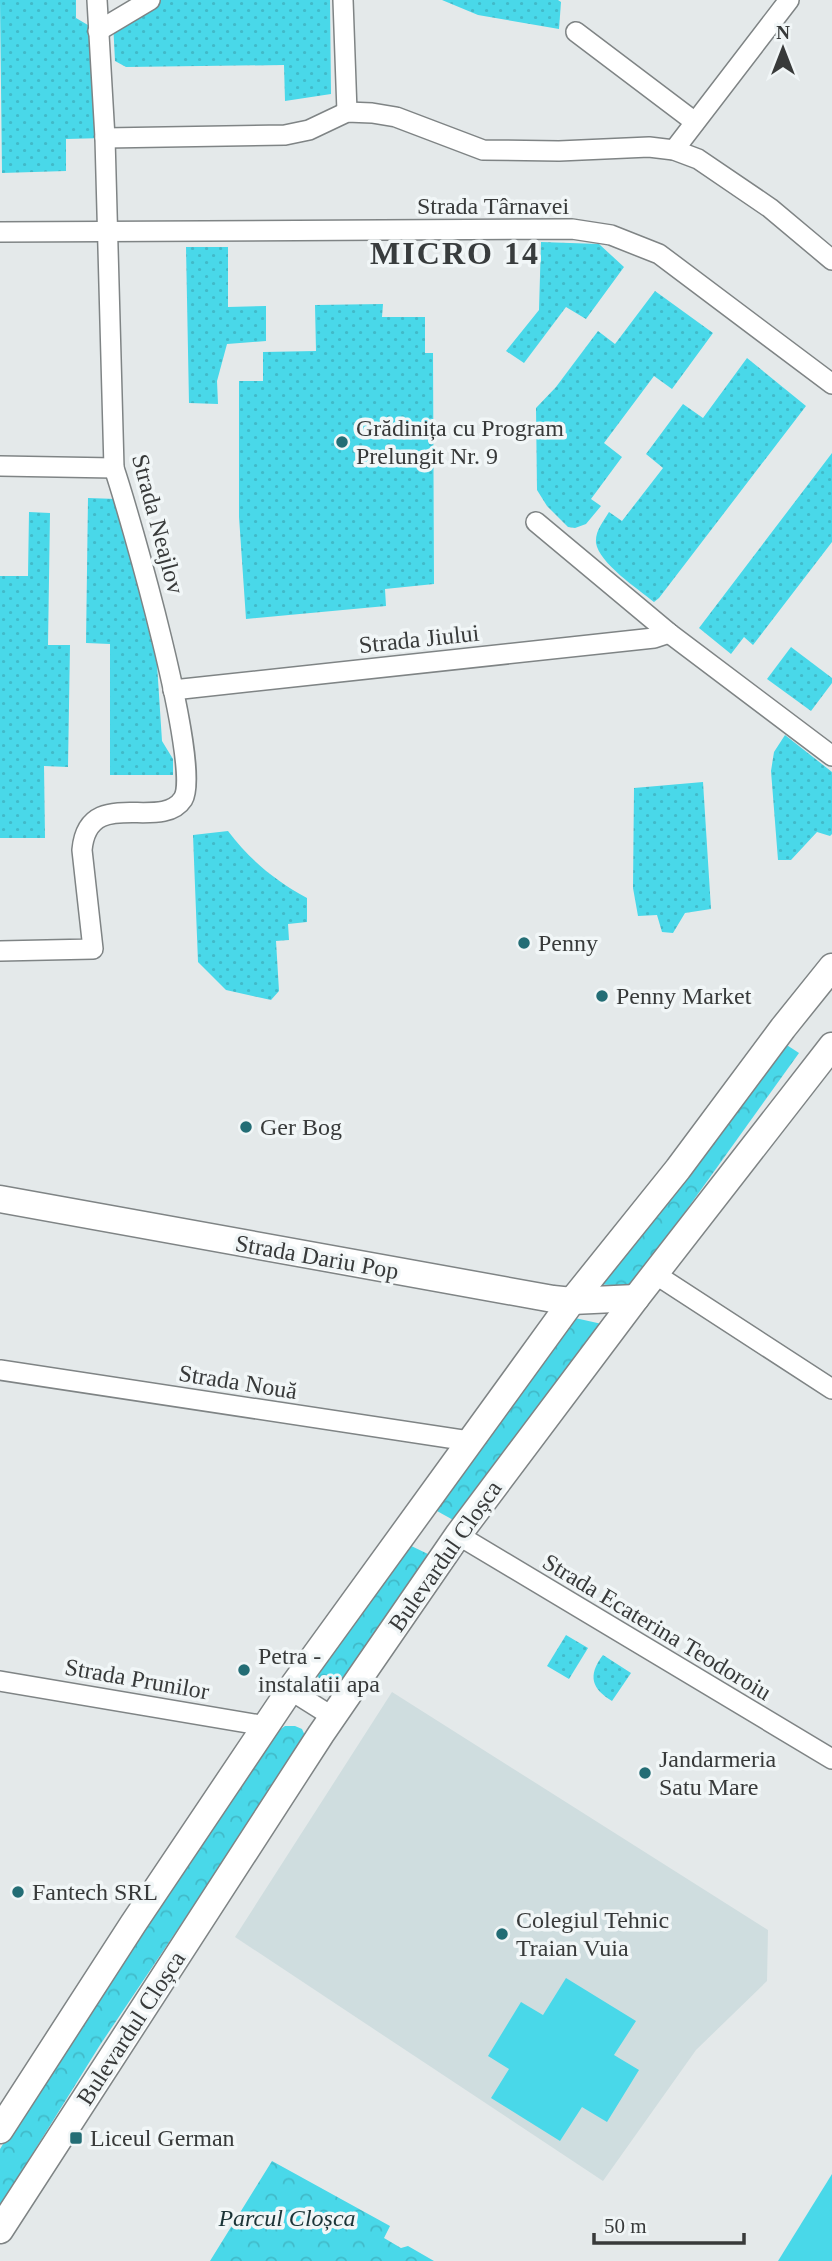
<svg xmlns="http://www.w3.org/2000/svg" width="832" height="2261" font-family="'Times New Roman',serif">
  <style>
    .built { fill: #cfdddf }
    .grass { fill: url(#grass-dots) }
    .park { fill: url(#park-crowns) }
    .garden { fill: #49d8e9 }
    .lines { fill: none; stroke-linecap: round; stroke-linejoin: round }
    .street-casing { stroke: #7f8485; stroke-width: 22 }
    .secondary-casing { stroke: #7f8485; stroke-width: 29 }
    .street { stroke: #fff; stroke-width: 19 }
    .secondary { stroke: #fff; stroke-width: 26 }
    .poi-dot { fill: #236d75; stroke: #f1f6f7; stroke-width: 2.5 }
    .labels { text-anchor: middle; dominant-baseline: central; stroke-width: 7; stroke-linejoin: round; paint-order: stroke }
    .street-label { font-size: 24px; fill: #383a3a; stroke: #f1f6f7 }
    .poi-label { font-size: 24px; fill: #383a3a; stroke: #f1f6f7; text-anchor: start }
    .park-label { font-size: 24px; font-style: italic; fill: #1b3437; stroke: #f1f6f7 }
    .district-label { font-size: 32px; font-weight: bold; letter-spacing: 2px; fill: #383c3d; stroke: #f1f6f7 }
  </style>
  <defs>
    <pattern id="grass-dots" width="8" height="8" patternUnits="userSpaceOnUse" patternTransform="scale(1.75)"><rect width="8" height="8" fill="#49d8e9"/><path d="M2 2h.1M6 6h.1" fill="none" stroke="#41bac9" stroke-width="1.8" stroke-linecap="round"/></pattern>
    <pattern id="park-crowns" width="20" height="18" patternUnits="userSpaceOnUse" patternTransform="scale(1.75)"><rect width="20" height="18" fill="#49d8e9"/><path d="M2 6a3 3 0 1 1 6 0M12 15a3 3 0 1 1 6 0" fill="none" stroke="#41bac9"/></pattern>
  </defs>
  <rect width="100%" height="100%" fill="#e4e9ea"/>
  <path class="built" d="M392,1692L768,1930L767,1981L696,2050L603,2181L235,1937Z"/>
  <g class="grass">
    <path d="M0,0H76V18L98,31L105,138L66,139V171L2,173Z"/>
    <path d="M150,0H330L331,94L285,101L284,65L126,67L115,61L113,22Z"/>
    <path d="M442,0H558L561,2L559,29L478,15Z"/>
    <path d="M541,242L599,244L624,267L586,319L566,307L524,363L506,351L539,310Z"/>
    <path d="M186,247H228V307L266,306V341L227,344L217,381L218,404L189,403Z"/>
    <path d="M655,291L713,333L672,389L654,376L604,443L622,457L591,499L601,506L586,524L575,528L568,527L547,506L537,490L536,408L556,387L598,331L615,344Z"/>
    <path d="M383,304L382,317H425V353H433L434,584L385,589L386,606L246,619L239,517V381H263V352L316,351L315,305Z"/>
    <path d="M747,358L806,406L659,598L654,602C638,589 599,563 596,543C595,531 603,522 609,512L622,521L663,468L646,454L683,404L703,418Z"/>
    <path d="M832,453V542L753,645L744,637L731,654L699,628Z"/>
    <path d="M88,498L117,499L157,664L162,741L173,759V775H110V644L86,643Z"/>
    <path d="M29,512L50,513L48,645H70L68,767L44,766L45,838H0V545V576H28Z"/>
    <path d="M791,647L832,678V683L811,711L767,679Z"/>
    <path d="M785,735L832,772V834L830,836L817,832L791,860H778L771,771L774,752Z"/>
    <path d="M703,782L711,909L685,913L673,933L662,932L657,915L638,916L633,888L634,788Z"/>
    <path d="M228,831C250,860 274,880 307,898V922L288,924L289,940L276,941L279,991L271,1000L226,990L198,962L193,835Z"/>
    <path d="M566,1635L588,1648L569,1679L547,1666Z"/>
    <path d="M603,1655L631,1673L612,1701C592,1689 587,1676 603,1655Z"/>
  </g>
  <g class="park">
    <path d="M779,1040L799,1053L632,1286L591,1284Z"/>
    <path d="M566,1316L611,1326L455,1521L428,1506Z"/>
    <path d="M403,1542L430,1555L341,1686C327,1689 320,1684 316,1671Z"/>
    <path d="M285,1726H295L302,1729L306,1738L100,2045L0,2206V2149L58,2055L278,1731Z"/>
    <path d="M272,2161L390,2226L384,2238L401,2248L408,2246L434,2261H210Z"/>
  </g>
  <g class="garden">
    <path d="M566,1978L636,2021L614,2055L639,2070L607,2122L582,2107L560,2141L491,2098L509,2069L488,2056L521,2002L543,2015Z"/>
    <path d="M832,2174V2261H778Z"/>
  </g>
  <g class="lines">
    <g class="street-casing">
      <g id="street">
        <path d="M343,0L347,112"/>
        <path d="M98,31L150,0"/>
        <path d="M576,32L695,122"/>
        <path d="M105,138L285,135L309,130L347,112L372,113L396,117L483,150L559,151L649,147L674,150L698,159L770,208L832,260"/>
        <path d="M674,150L789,0"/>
        <path d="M0,232L572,229L611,235L659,254L832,384"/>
        <path d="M0,466L114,468"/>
        <path d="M536,522L669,633L832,756"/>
        <path d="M173,690L654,638L669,633"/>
        <path d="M0,951L93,949L82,850C88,784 161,833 183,799C203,768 129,513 114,468L105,138L97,0"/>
        <path d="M655,1274L832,1389"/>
        <path d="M0,1370L469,1441"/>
        <path d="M458,1535L832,1759"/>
        <path d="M0,1681L266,1726"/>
        <path d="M290,1690L333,1717"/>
      </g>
    </g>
    <g class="secondary-casing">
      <g id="secondary">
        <path d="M0,1199L553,1299L572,1301L636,1298"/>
        <path d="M0,2130L133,1924L290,1690L572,1301L678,1169L783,1028L832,967"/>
        <path d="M0,2230L321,1734L458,1535L636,1298L832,1046"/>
      </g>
    </g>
    <use href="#street" class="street"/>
    <use href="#secondary" class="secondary"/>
  </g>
  <g class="poi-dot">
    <circle cx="342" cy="442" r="7"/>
    <circle cx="524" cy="943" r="7"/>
    <circle cx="602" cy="996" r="7"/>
    <circle cx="246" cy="1127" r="7"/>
    <circle cx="244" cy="1670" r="7"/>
    <circle cx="645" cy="1773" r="7"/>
    <circle cx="18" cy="1892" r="7"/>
    <circle cx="502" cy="1934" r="7"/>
    <rect x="69" y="2131" width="14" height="14" rx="3.5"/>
  </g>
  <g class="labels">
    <g class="street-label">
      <text x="493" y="206">Strada Târnavei</text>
      <text transform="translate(158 524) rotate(75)">Strada Neajlov</text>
      <text transform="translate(419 639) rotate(-6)">Strada Jiului</text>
      <text transform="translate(317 1257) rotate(10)">Strada Dariu Pop</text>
      <text transform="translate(238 1382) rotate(9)">Strada Nouă</text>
      <text transform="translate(445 1556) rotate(-55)">Bulevardul Cloșca</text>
      <text transform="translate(657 1627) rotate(31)">Strada Ecaterina Teodoroiu</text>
      <text transform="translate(137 1679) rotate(10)">Strada Prunilor</text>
      <text transform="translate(131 2028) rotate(-57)">Bulevardul Cloșca</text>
    </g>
    <g class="poi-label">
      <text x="356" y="428">Grădinița cu Program<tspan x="356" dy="28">Prelungit Nr. 9</tspan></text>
      <text x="538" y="943">Penny</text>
      <text x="616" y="996">Penny Market</text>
      <text x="260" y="1127">Ger Bog</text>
      <text x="258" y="1656">Petra -<tspan x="258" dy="28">instalatii apa</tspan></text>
      <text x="659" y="1759">Jandarmeria<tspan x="659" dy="28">Satu Mare</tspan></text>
      <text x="32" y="1892">Fantech SRL</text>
      <text x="516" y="1920">Colegiul Tehnic<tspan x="516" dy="28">Traian Vuia</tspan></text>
      <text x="90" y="2138">Liceul German</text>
    </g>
    <g class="park-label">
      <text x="287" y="2218">Parcul Cloșca</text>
    </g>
    <g class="district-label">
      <text x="455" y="253">MICRO 14</text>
    </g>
  </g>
  <g transform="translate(783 49)" stroke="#f1f6f7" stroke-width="5" paint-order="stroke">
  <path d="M0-5L12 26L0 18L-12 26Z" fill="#383a3a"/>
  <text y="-10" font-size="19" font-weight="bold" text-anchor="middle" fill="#383a3a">N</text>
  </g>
  <path d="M594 2233v10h150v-10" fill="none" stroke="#383a3a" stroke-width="3.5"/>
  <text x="604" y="2233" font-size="21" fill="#383a3a" stroke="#f1f6f7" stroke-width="5" paint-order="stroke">50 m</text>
</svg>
